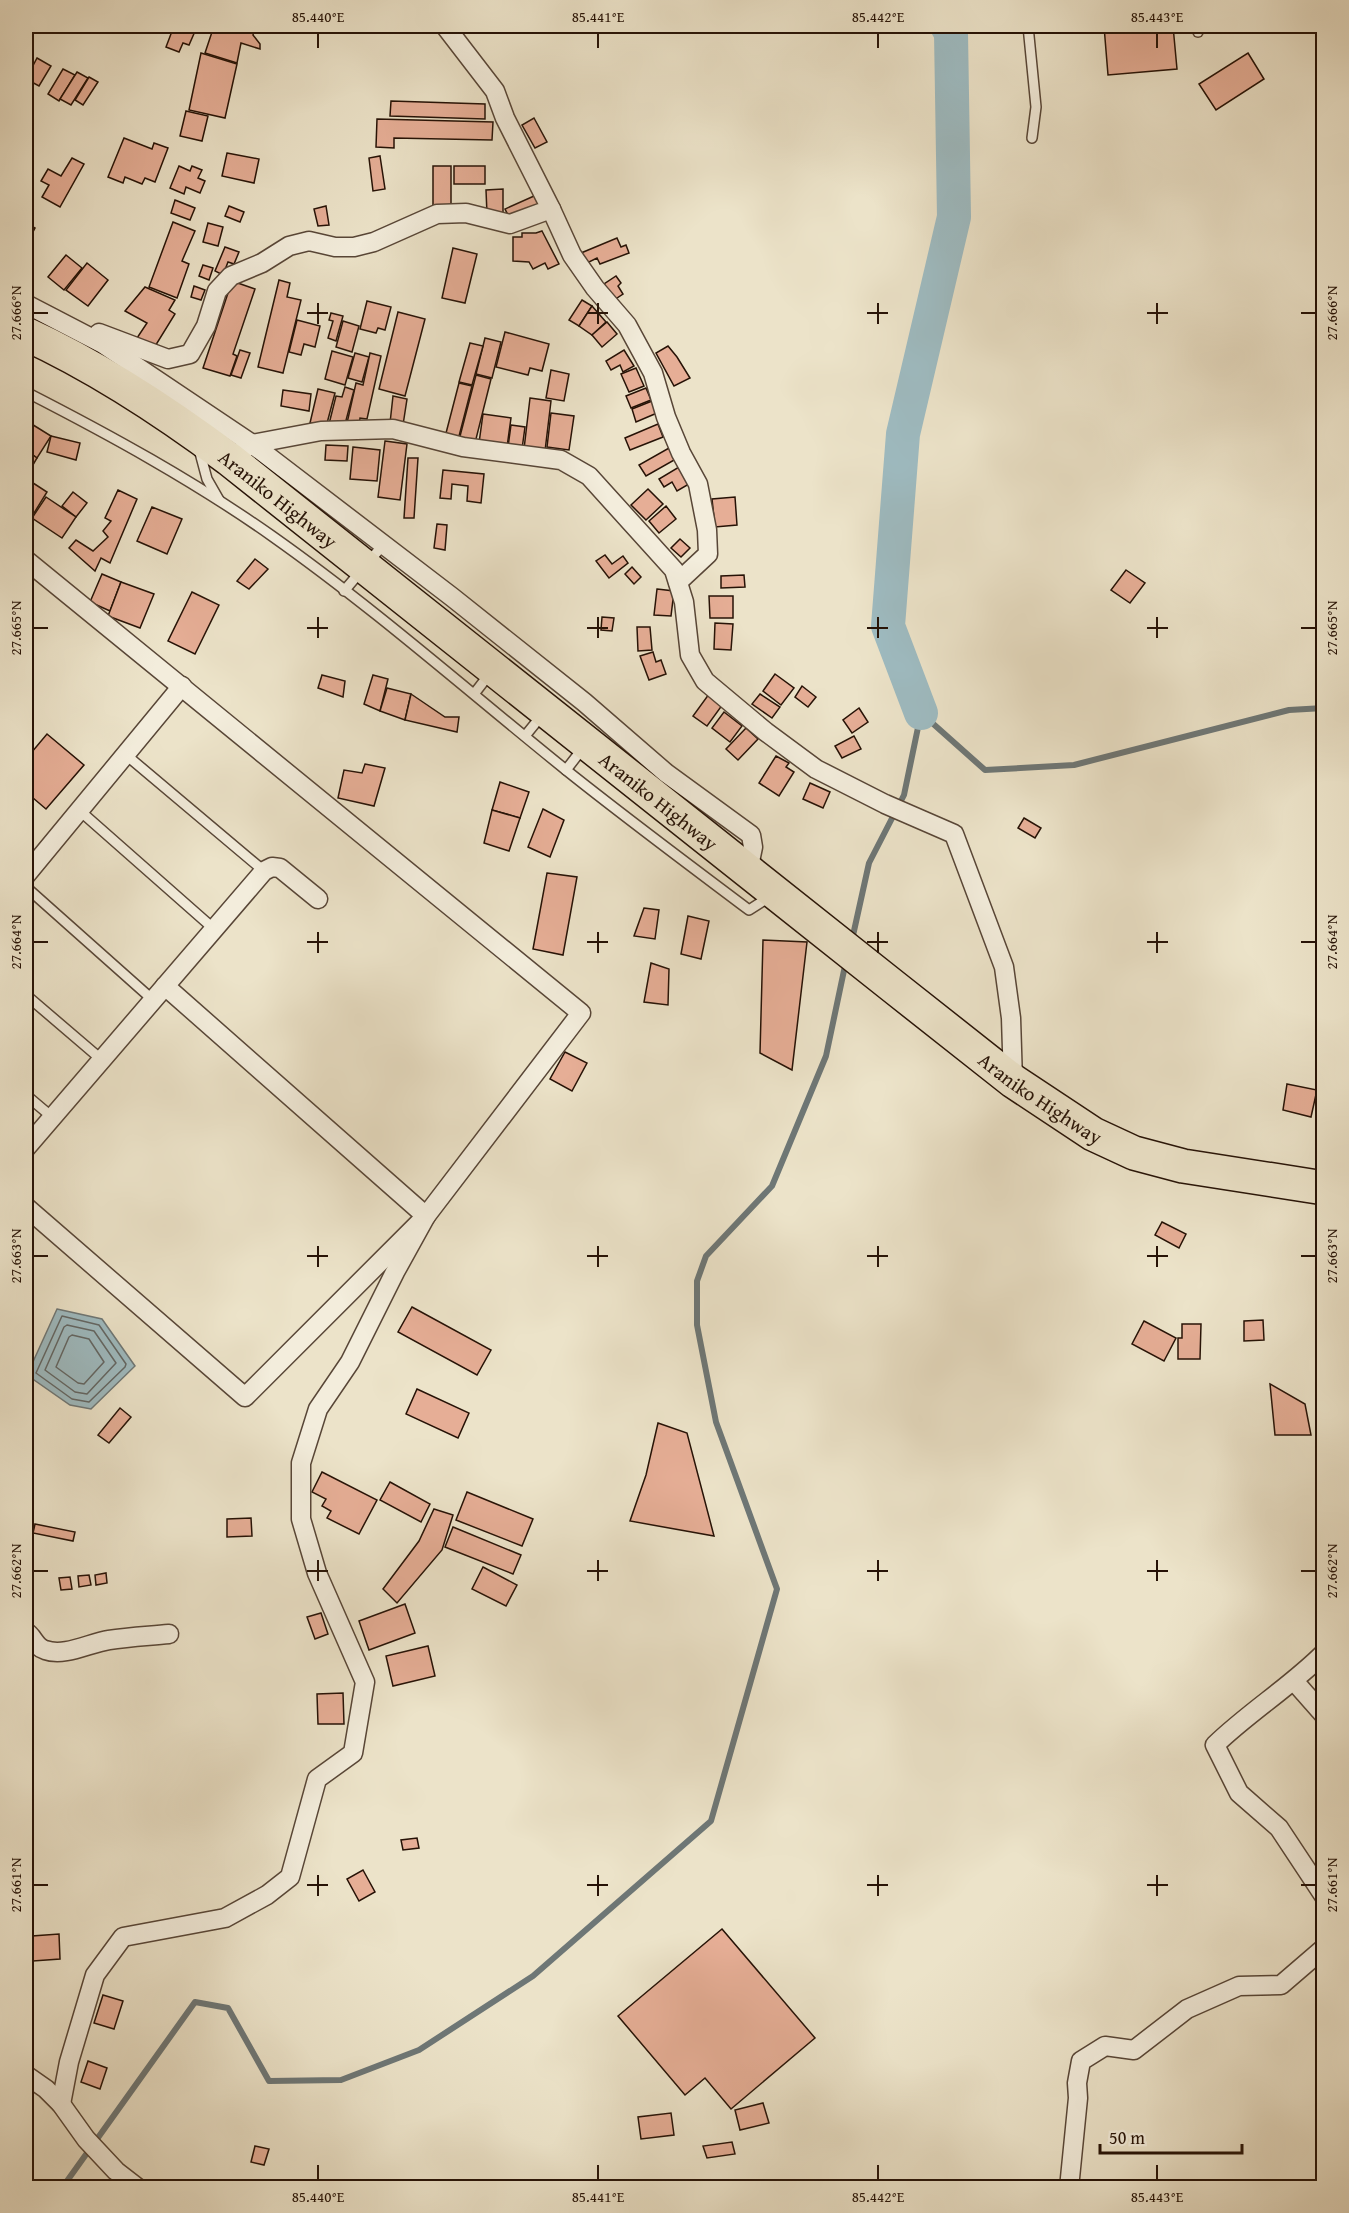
<svg xmlns="http://www.w3.org/2000/svg" width="1349" height="2213" font-family="'Gentium Book Plus',serif">
  <style>
    .water { fill: #9ebbc1; stroke: #6e7776; stroke-width: 1.5 }
    .lines { fill: none; stroke-linecap: round; stroke-linejoin: round }
    .shore { stroke: #626664; stroke-width: 1.5 }
    .stream { stroke: #6e7776; stroke-width: 6 }
    .river { stroke: #9ebbc1; stroke-width: 34 }
    .building { fill: #e6ae96; stroke: #261206; stroke-width: 1.5 }
    .lane-casing { stroke: #584637; stroke-width: 12 }
    .street-casing { stroke: #584637; stroke-width: 21 }
    .highway-casing { stroke: #261206; stroke-width: 36 }
    .lane { stroke: #f3eddc; stroke-width: 9 }
    .street { stroke: #f3eddc; stroke-width: 18 }
    .highway { stroke: #ece3c9; stroke-width: 33 }
    .ticks { fill: none; stroke: #261206; stroke-width: 2 }
    .labels { text-anchor: middle; dominant-baseline: central; stroke-width: 5; stroke-linejoin: round; paint-order: stroke }
    .street-label { font-size: 20px; fill: #261206; stroke: #f3eddc }
    .neatline { fill: none; stroke: #261206; stroke-width: 2 }
    .ticks-label { font-size: 15px; text-anchor: middle; fill: #261206 }
  </style>
  <rect width="100%" height="100%" fill="#ece3c9"/>
  <filter id="stains"><feTurbulence type="fractalNoise" baseFrequency=".00333" numOctaves="4"/><feColorMatrix values="0 0 0 0 .2 0 0 0 0 .09 0 0 0 0 .02 0 0 0 .5 -.17"/></filter>
  <radialGradient id="worn" r=".72"><stop offset=".6" stop-color="#630" stop-opacity="0"/><stop offset="1" stop-color="#630" stop-opacity=".3"/></radialGradient>
  <path class="water" d="M57,1309L102,1319L135,1366L91,1409L70,1405L27,1375Z"/>
  <g class="lines">
    <g class="shore">
      <path d="M62,1316L99,1325L126,1364L125,1367L89,1402L72,1399L36,1373Z"/>
      <path d="M67,1325L94,1331L116,1363L87,1394L75,1392L45,1370L64,1327Z"/>
      <path d="M72,1335L89,1339L104,1362L84,1384L78,1383L56,1367L69,1337Z"/>
    </g>
    <g class="stream">
      <path d="M921,713L985,770L1074,765L1289,710L1324,708"/>
      <path d="M852,940L869,863L904,795L921,713"/>
      <path d="M62,2188L195,2002L228,2008L269,2081L341,2080L419,2050L533,1976L711,1821L777,1589L716,1422L697,1325V1281L706,1256L772,1186L826,1056L846,961"/>
    </g>
    <path class="river" d="M921,713L888,626L903,434L954,217L951,33L947,26"/>
  </g>
  <g class="building">
    <path d="M174,26H194L193,28L196,29L189,45L183,43L179,52L166,47Z"/>
    <path d="M214,26H255L253,35L260,44V49L241,43L237,63L205,53Z"/>
    <path d="M1104,26H1173L1177,69L1108,75Z"/>
    <path d="M201,53L237,64L225,118L189,110Z"/>
    <path d="M1248,53L1264,79L1216,110L1199,84Z"/>
    <path d="M37,58L51,66L39,86L26,79Z"/>
    <path d="M63,69L75,75L59,101L48,94Z"/>
    <path d="M77,72L88,78L71,105L60,99Z"/>
    <path d="M89,77L98,82L83,105L75,100Z"/>
    <path d="M391,101L485,104V119L390,116Z"/>
    <path d="M186,111L208,116L202,141L180,136Z"/>
    <path d="M534,118L547,142L535,148L522,125Z"/>
    <path d="M377,119L493,122L492,140L394,138V148L376,147Z"/>
    <path d="M124,138L152,149L154,143L168,148L155,182L145,178L142,184L125,177L123,183L108,177Z"/>
    <path d="M227,153L259,159L254,183L222,176Z"/>
    <path d="M380,156L385,189L373,191L369,158Z"/>
    <path d="M72,158L84,164L60,207L42,197L49,185L41,181L48,169L61,176Z"/>
    <path d="M179,166L190,171L192,166L202,170L198,178L205,181L200,193L186,187L184,194L170,188Z"/>
    <rect x="433" y="166" width="18" height="41"/>
    <rect x="454" y="166" width="31" height="18"/>
    <path d="M503,189V217L487,214L486,190Z"/>
    <path d="M534,196L539,205L510,219L505,209Z"/>
    <path d="M175,200L195,208L190,220L171,213Z"/>
    <path d="M229,206L244,212L240,222L225,216Z"/>
    <path d="M326,206L329,225L318,226L314,209Z"/>
    <path d="M173,222L195,231L182,261L189,264L177,298L149,287Z"/>
    <path d="M26,223L35,228L26,245Z"/>
    <path d="M208,223L223,227L218,246L203,242Z"/>
    <path d="M542,231L559,264L548,269L545,263L533,269L529,262L513,261V237H522V233H536Z"/>
    <path d="M617,238L621,247L626,245L629,253L600,264L597,258L585,264L581,253Z"/>
    <path d="M225,247L239,252L234,264L228,262L223,275L215,271Z"/>
    <path d="M453,248L477,254L465,303L442,298Z"/>
    <path d="M66,255L82,268L64,290L48,277Z"/>
    <path d="M87,263L108,280L88,306L66,290Z"/>
    <path d="M203,265L213,268L209,280L199,276Z"/>
    <path d="M616,276L621,283L618,286L623,294L614,300L604,284Z"/>
    <path d="M279,280L290,283L287,297L301,300L283,373L258,367Z"/>
    <path d="M232,281L255,289L233,354L237,356L230,376L203,368Z"/>
    <path d="M194,286L205,290L201,300L191,297Z"/>
    <path d="M145,287L175,300L169,310L175,314L154,348L137,338L147,323L125,311Z"/>
    <path d="M582,300L592,306L579,326L569,320Z"/>
    <path d="M367,301L391,307L385,330L378,328L376,333L360,329Z"/>
    <path d="M592,306L606,322L592,335L579,326Z"/>
    <path d="M398,312L425,319L405,396L379,389Z"/>
    <path d="M331,313L343,316L336,341L328,338L333,321L329,320Z"/>
    <path d="M297,320L320,326L315,347L304,344L301,355L289,352Z"/>
    <path d="M343,321L359,326L352,352L336,347Z"/>
    <path d="M607,322L617,334L602,347L592,335Z"/>
    <path d="M505,332L549,344L542,371L530,368L528,375L496,367Z"/>
    <path d="M485,338L501,342L492,378L476,374Z"/>
    <path d="M470,343L483,346L472,385L459,382Z"/>
    <path d="M668,346L677,357L690,378L674,386L656,353Z"/>
    <path d="M240,350L250,353L241,378L231,375Z"/>
    <path d="M624,350L634,366L623,372L620,365L611,370L606,361Z"/>
    <path d="M332,351L353,357L345,385L325,379Z"/>
    <path d="M355,353L369,357L362,382L348,378Z"/>
    <path d="M370,353L381,356L367,419L360,418L359,425L347,423L356,383L363,385Z"/>
    <path d="M636,368L644,386L629,392L621,374Z"/>
    <path d="M551,370L569,374L564,401L546,398Z"/>
    <path d="M476,375L491,379L475,443L459,440Z"/>
    <path d="M459,383L472,386L458,440L445,437Z"/>
    <path d="M345,387L354,390L344,428L329,424L336,396L342,397Z"/>
    <path d="M646,388L651,400L631,408L626,396Z"/>
    <path d="M318,389L335,393L326,427L310,423Z"/>
    <path d="M283,390L311,394L309,411L281,406Z"/>
    <path d="M393,396L407,399L403,425L390,423Z"/>
    <path d="M530,398L551,401L545,451L524,449Z"/>
    <path d="M652,401L657,413L636,422L632,409Z"/>
    <path d="M551,413L574,416L569,450L547,447Z"/>
    <path d="M483,414L511,418L507,447L479,443Z"/>
    <path d="M30,423L51,436L37,458L26,450V430Z"/>
    <path d="M658,424L663,437L630,450L625,438Z"/>
    <path d="M511,425L525,427L522,449L508,447Z"/>
    <path d="M51,436L80,443L76,460L47,452Z"/>
    <path d="M385,441L407,444L400,500L378,497Z"/>
    <path d="M326,445L348,446L347,461L325,460Z"/>
    <path d="M353,447L380,450L377,481L350,479Z"/>
    <path d="M669,448L676,459L646,476L639,465Z"/>
    <path d="M26,450L37,458L26,477Z"/>
    <path d="M408,458H418L414,518H404Z"/>
    <path d="M679,467L689,484L677,491L672,482L664,487L659,479Z"/>
    <path d="M443,470L484,474L481,503L467,501L468,486L452,484L451,499L440,498Z"/>
    <path d="M30,481L47,492L31,518L26,514V488Z"/>
    <path d="M648,489L663,504L646,520L631,505Z"/>
    <path d="M118,490L137,499L110,563L101,558L95,571L69,548L76,540L93,551L108,537L103,531L111,521L105,518Z"/>
    <path d="M73,492L87,503L76,517L62,506Z"/>
    <path d="M46,497L76,517L62,538L32,518Z"/>
    <path d="M735,497L737,525L715,527L712,499Z"/>
    <path d="M666,506L676,519L659,533L649,521Z"/>
    <path d="M152,507L182,519L167,554L137,541Z"/>
    <path d="M437,524L447,525L445,550L434,548Z"/>
    <path d="M680,539L690,548L681,557L671,548Z"/>
    <path d="M605,555L612,564L623,556L628,563L609,578L596,561Z"/>
    <path d="M255,559L268,569L249,589L237,581Z"/>
    <path d="M632,567L641,577L634,584L625,574Z"/>
    <path d="M1126,570L1145,583L1130,603L1111,590Z"/>
    <path d="M102,574L121,582L110,611L90,602Z"/>
    <path d="M744,575L745,587L721,588V576Z"/>
    <path d="M121,582L154,594L140,628L108,616Z"/>
    <path d="M657,589L674,591L671,616L654,615Z"/>
    <path d="M192,592L219,605L195,654L168,641Z"/>
    <path d="M709,596H733V618H710Z"/>
    <path d="M602,617L614,618L612,631L601,630Z"/>
    <path d="M715,623L733,624L731,650L714,649Z"/>
    <path d="M637,627H650L652,650L638,651Z"/>
    <path d="M653,652L656,662L661,660L666,674L649,680L640,656Z"/>
    <path d="M775,674L794,688L781,705L763,691Z"/>
    <path d="M322,675L345,681L343,697L318,688Z"/>
    <path d="M373,675L388,679L380,711L364,704Z"/>
    <path d="M802,686L816,697L808,707L795,697Z"/>
    <path d="M387,688L411,694L405,720L380,711Z"/>
    <path d="M411,694L445,717H459L457,732L405,720Z"/>
    <path d="M709,694L723,704L707,726L693,716Z"/>
    <path d="M760,694L780,707L772,718L752,704Z"/>
    <path d="M859,708L868,722L852,733L843,720Z"/>
    <path d="M724,712L742,726L730,742L712,728Z"/>
    <path d="M746,728L758,739L738,760L726,749Z"/>
    <path d="M47,734L84,765L46,809L26,792V759Z"/>
    <path d="M854,736L861,749L842,758L835,746Z"/>
    <path d="M776,756L789,763L786,767L794,772L779,796L759,783Z"/>
    <path d="M365,764L385,768L374,806L338,798L344,770L362,773Z"/>
    <path d="M500,782L529,792L520,818L492,810Z"/>
    <path d="M810,783L830,792L823,808L803,799Z"/>
    <path d="M543,809L564,820L550,857L528,847Z"/>
    <path d="M492,810L520,818L509,851L484,843Z"/>
    <path d="M1024,818L1041,828L1035,838L1018,828Z"/>
    <path d="M547,873L577,877L563,955L533,949Z"/>
    <path d="M644,908L659,910L655,939L634,936Z"/>
    <path d="M688,916L709,921L701,959L681,954Z"/>
    <path d="M763,940L807,942L792,1070L760,1053Z"/>
    <path d="M651,963L669,969L668,1005L644,1002Z"/>
    <path d="M565,1052L587,1063L572,1091L550,1079Z"/>
    <path d="M1287,1084L1317,1090L1311,1117L1283,1110Z"/>
    <path d="M1162,1222L1186,1234L1179,1248L1155,1235Z"/>
    <path d="M412,1307L491,1350L477,1375L398,1332Z"/>
    <path d="M1263,1320L1264,1340L1244,1341V1321Z"/>
    <path d="M1144,1321L1176,1338L1164,1361L1132,1344Z"/>
    <path d="M1182,1324H1201L1200,1359H1178V1338H1182Z"/>
    <path d="M1270,1384L1305,1404L1311,1435H1275Z"/>
    <path d="M417,1389L469,1413L458,1438L406,1414Z"/>
    <path d="M120,1408L131,1417L109,1443L98,1435Z"/>
    <path d="M658,1423L687,1433L714,1536L630,1521L646,1475Z"/>
    <path d="M322,1472L377,1500L359,1534L327,1518L331,1511L322,1506L326,1499L312,1492Z"/>
    <path d="M390,1482L430,1504L421,1522L380,1500Z"/>
    <path d="M467,1492L533,1519L522,1546L456,1520Z"/>
    <path d="M434,1509L453,1515L442,1550L397,1603L383,1589L419,1541Z"/>
    <path d="M251,1518L252,1536L227,1537V1519Z"/>
    <path d="M35,1524L75,1532L73,1541L33,1533Z"/>
    <path d="M453,1527L521,1555L513,1574L445,1547Z"/>
    <path d="M483,1567L517,1585L506,1606L472,1589Z"/>
    <path d="M106,1573L107,1583L96,1585L95,1575Z"/>
    <path d="M89,1575L91,1585L79,1587L78,1576Z"/>
    <path d="M70,1577L72,1589L61,1590L59,1578Z"/>
    <path d="M405,1604L415,1633L369,1650L359,1621Z"/>
    <path d="M321,1613L328,1634L315,1639L307,1617Z"/>
    <path d="M428,1646L435,1676L393,1686L386,1656Z"/>
    <path d="M343,1693L344,1724H318L317,1694Z"/>
    <path d="M417,1838L419,1848L403,1850L401,1840Z"/>
    <path d="M363,1870L375,1892L359,1901L347,1879Z"/>
    <path d="M722,1929L815,2038L731,2109L705,2078L685,2095L618,2016Z"/>
    <path d="M59,1934L60,1959L33,1961L32,1936Z"/>
    <path d="M103,1995L123,2001L114,2029L94,2023Z"/>
    <path d="M88,2061L107,2068L100,2089L81,2082Z"/>
    <path d="M763,2103L769,2123L740,2130L735,2110Z"/>
    <path d="M671,2113L674,2135L641,2139L638,2117Z"/>
    <path d="M732,2142L735,2154L707,2158L703,2146Z"/>
    <path d="M255,2146L269,2149L264,2165L251,2162Z"/>
  </g>
  <g class="lines">
    <g class="lane-casing">
      <g id="lane">
        <path d="M1028,26L1036,107L1032,138"/>
        <path d="M1198,26V32"/>
        <path d="M26,392C110,435 194,481 272,536C374,608 468,691 566,770C626,818 688,864 749,910L771,896"/>
        <path d="M199,449L207,479L219,500"/>
        <path d="M344,591L383,545"/>
        <path d="M474,694L491,672"/>
        <path d="M525,736L542,715"/>
        <path d="M125,754L264,871"/>
        <path d="M566,770L583,748"/>
        <path d="M79,810L214,929"/>
        <path d="M26,887L153,1000"/>
        <path d="M26,995L102,1060"/>
        <path d="M26,1095L52,1117"/>
      </g>
    </g>
    <g class="street-casing">
      <g id="street">
        <path d="M551,209L572,255L595,288L627,325L653,373L666,417L681,453L698,484L707,530L708,554L678,582"/>
        <path d="M26,304L103,344L252,444L452,597L584,702L666,773L751,835L753,847L748,871"/>
        <path d="M99,333L168,359L190,354L206,326L217,291L231,276L262,263L289,246L309,241L335,247H354L374,242L437,214L466,213L510,224L551,209L505,118L495,91L445,26"/>
        <path d="M229,459L252,444L321,431L393,429L463,447L561,460L589,476L674,570L684,602L690,655L705,681L766,732L816,769L885,804L954,834L1004,967L1011,1018L1013,1081"/>
        <path d="M26,560L581,1013L426,1216L245,1397L26,1207"/>
        <path d="M26,875L182,686"/>
        <path d="M26,1148L264,871L272,867L280,868L318,899"/>
        <path d="M26,1632C34,1637 35,1647 45,1650C65,1657 89,1643 109,1640C129,1637 149,1636 169,1634"/>
        <path d="M1324,1653C1290,1687 1249,1712 1215,1745L1239,1793L1279,1828L1324,1896"/>
        <path d="M1294,1681L1324,1715"/>
        <path d="M26,2075L46,2089L61,2104L86,2139L116,2171L138,2188"/>
        <path d="M61,2104L69,2062L95,1975L123,1937L225,1918L267,1895L290,1877L317,1779L353,1753L365,1682L317,1573L301,1519V1463L318,1409L350,1362L395,1272L426,1216L165,986"/>
        <path d="M1069,2188L1078,2098L1077,2083L1081,2061L1105,2046L1134,2050L1187,2009L1239,1986L1281,1985L1324,1948"/>
      </g>
    </g>
    <g class="highway-casing">
      <g id="highway">
        <path id="s1" d="M26,334C98,367 166,412 229,459L894,987L1013,1081L1093,1134L1134,1153L1183,1166L1324,1188"/>
      </g>
    </g>
    <use href="#lane" class="lane"/>
    <use href="#street" class="street"/>
    <use href="#highway" class="highway"/>
  </g>
  <path class="ticks" d="M318,33V48M598,33V48M878,33V48M1157,33V48M318,303V324M598,303V324M878,303V324M1157,303V324M33,313H48M307,313H328M587,313H608M867,313H888M1147,313H1168M1301,313H1316M318,617V638M598,617V638M878,617V638M1157,617V638M33,628H48M307,628H328M587,628H608M867,628H888M1147,628H1168M1301,628H1316M318,932V953M598,932V953M878,932V953M1157,932V953M33,942H48M307,942H328M587,942H608M867,942H888M1147,942H1168M1301,942H1316M318,1246V1267M598,1246V1267M878,1246V1267M1157,1246V1267M33,1256H48M307,1256H328M587,1256H608M867,1256H888M1147,1256H1168M1301,1256H1316M318,1560V1581M598,1560V1581M878,1560V1581M1157,1560V1581M33,1571H48M307,1571H328M587,1571H608M867,1571H888M1147,1571H1168M1301,1571H1316M318,1875V1896M598,1875V1896M878,1875V1896M1157,1875V1896M33,1885H48M307,1885H328M587,1885H608M867,1885H888M1147,1885H1168M1301,1885H1316M318,2165V2180M598,2165V2180M878,2165V2180M1157,2165V2180"/>
  <g class="labels">
    <g class="street-label">
      <text stroke="none"><textPath href="#s1" startOffset="302">Araniko Highway</textPath></text>
      <text stroke="none"><textPath href="#s1" startOffset="788">Araniko Highway</textPath></text>
      <text stroke="none"><textPath href="#s1" startOffset="1272">Araniko Highway</textPath></text>
    </g>
  </g>
  <rect width="1349" height="2213" fill="none" stroke="#ece3c9" stroke-width="66"/>
  <path d="M1100 2144v9h142v-9" fill="none" stroke="#261206" stroke-width="3"/>
  <text x="1109" y="2144" font-size="18" fill="#261206" stroke="#f3eddc" stroke-width="4.5" paint-order="stroke">50 m</text>
  <rect x="33" y="33" width="1283" height="2147" class="neatline"/>
  <g class="ticks-label">
    <text x="318" y="22">85.440°E</text>
    <text x="598" y="22">85.441°E</text>
    <text x="878" y="22">85.442°E</text>
    <text x="1157" y="22">85.443°E</text>
    <text transform="translate(16 313) rotate(-90)" y="5">27.666°N</text>
    <text transform="translate(1332 313) rotate(-90)" y="5">27.666°N</text>
    <text transform="translate(16 628) rotate(-90)" y="5">27.665°N</text>
    <text transform="translate(1332 628) rotate(-90)" y="5">27.665°N</text>
    <text transform="translate(16 942) rotate(-90)" y="5">27.664°N</text>
    <text transform="translate(1332 942) rotate(-90)" y="5">27.664°N</text>
    <text transform="translate(16 1256) rotate(-90)" y="5">27.663°N</text>
    <text transform="translate(1332 1256) rotate(-90)" y="5">27.663°N</text>
    <text transform="translate(16 1571) rotate(-90)" y="5">27.662°N</text>
    <text transform="translate(1332 1571) rotate(-90)" y="5">27.662°N</text>
    <text transform="translate(16 1885) rotate(-90)" y="5">27.661°N</text>
    <text transform="translate(1332 1885) rotate(-90)" y="5">27.661°N</text>
    <text x="318" y="2202">85.440°E</text>
    <text x="598" y="2202">85.441°E</text>
    <text x="878" y="2202">85.442°E</text>
    <text x="1157" y="2202">85.443°E</text>
  </g>
  <rect width="100%" height="100%" filter="url(#stains)"/>
  <rect width="100%" height="100%" fill="url(#worn)"/>
</svg>
